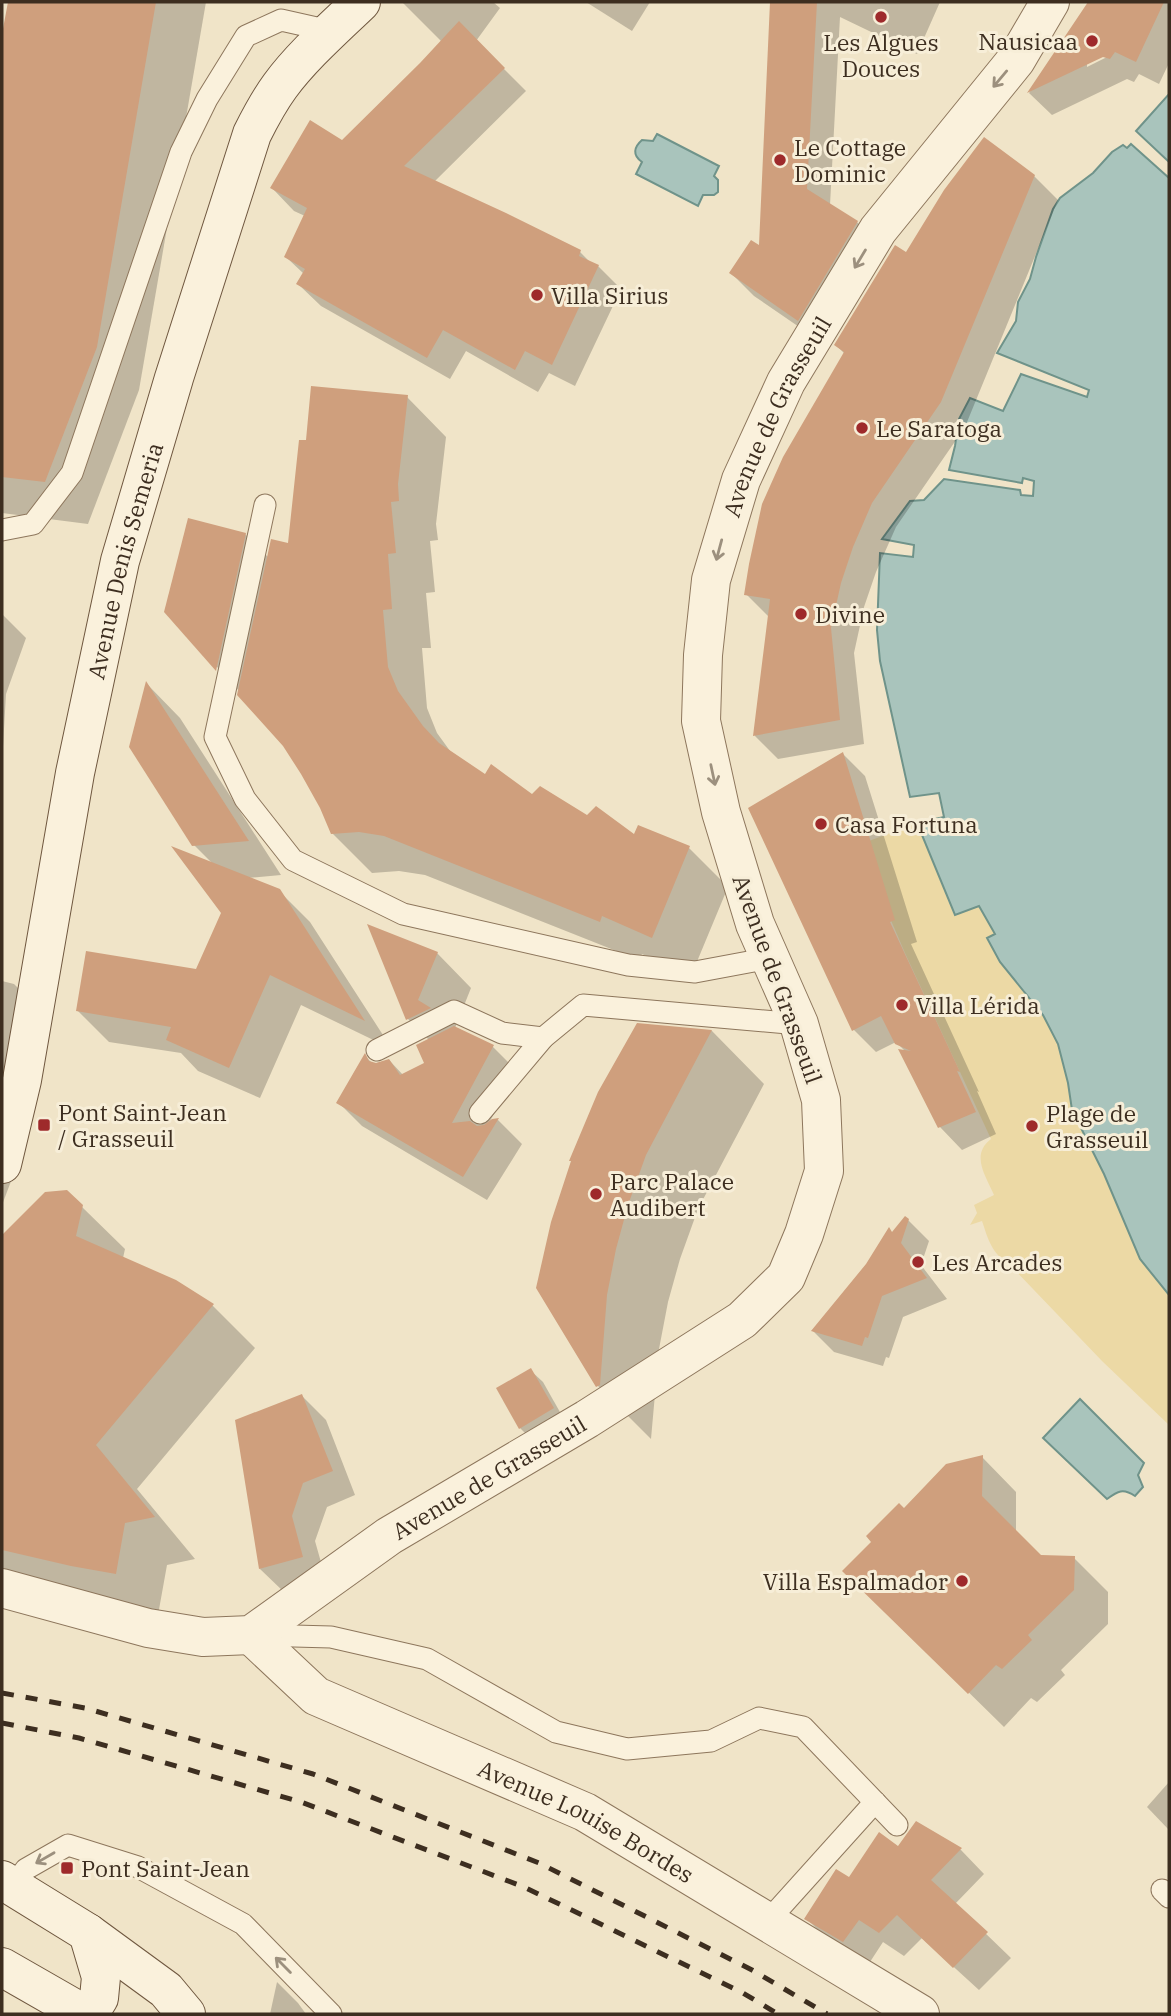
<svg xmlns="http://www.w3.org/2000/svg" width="1171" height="2016" font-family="'IBM Plex Serif',serif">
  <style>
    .sand { fill: #ecd9a5 }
    .water { fill: #a9c4bc; stroke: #6f938a; stroke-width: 2 }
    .shadow { fill: #0003; fill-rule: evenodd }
    .building { fill: #cf9f7d }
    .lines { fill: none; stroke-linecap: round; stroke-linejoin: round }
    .service-casing { stroke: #8d765c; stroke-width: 23 }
    .minor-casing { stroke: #8d765c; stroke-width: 40 }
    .tertiary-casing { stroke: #8d765c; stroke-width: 40 }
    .secondary-casing { stroke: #6f573f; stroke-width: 40 }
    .service { stroke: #faf1dc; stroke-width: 21 }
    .minor { stroke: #faf1dc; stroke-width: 38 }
    .tertiary { stroke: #faf1dc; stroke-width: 38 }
    .secondary { stroke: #faf1dc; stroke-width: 38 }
    .rail { stroke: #3d2e20; stroke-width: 5; stroke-dasharray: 12 12; stroke-linecap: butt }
    .oneway { stroke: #9c907e }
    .poi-dot { fill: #9e2a2b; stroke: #f7eed8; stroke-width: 2.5 }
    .labels { text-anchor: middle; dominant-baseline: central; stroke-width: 6; stroke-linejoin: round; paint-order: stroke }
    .poi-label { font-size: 23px; fill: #3d2e20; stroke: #f7eed8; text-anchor: start }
    .street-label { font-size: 23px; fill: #3d2e20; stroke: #f7eed8 }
  </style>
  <rect width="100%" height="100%" fill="#f0e4c8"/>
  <path class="sand" d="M917,823L954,915L979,906L995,934L1000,962L1043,1015L1058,1044L1068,1083L1072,1110L1104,1174L1140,1259L1169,1295V1425L1102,1361L1009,1264C992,1254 988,1239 982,1221L970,1225L977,1213L974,1205L994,1195C986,1176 970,1155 991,1139L905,953L887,911L869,841Z"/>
  <g class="water">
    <path d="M1169,94V162L1136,131Z"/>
    <path d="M657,134L719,166L714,176L718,180V192L714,195H703L698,206L636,174L642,162C632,155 634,147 642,140L653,141Z"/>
    <path d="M1131,144L1169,178V1295L1140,1259L1104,1174L1072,1110L1068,1083L1058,1044L1043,1015L1000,962L987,938L995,934L979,906L955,915L917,823L944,817L939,793L910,797L880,661L877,630L880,553L913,557L914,545L882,539L910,501L924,500L944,479L1020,490L1021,495L1033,496L1034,481L1023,478L1022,483L949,470L955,446L959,419L970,398L1003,411L1021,374L1087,397L1089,390L997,353L1016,321L1018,302L1030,279L1036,257L1053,209L1060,198L1093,173L1112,152L1123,145L1127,148Z"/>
    <path d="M1080,1399L1144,1463L1138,1475L1143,1487L1135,1496C1123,1488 1118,1491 1107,1499L1043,1438Z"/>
  </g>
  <g class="shadow">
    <path d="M9,2H206L139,390L88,524L2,513V44Z"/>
    <path d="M402,2H493L500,8L476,41L526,91L434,182L580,252L591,263L598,266L621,289L575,386L549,373L538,392L466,351L450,379L321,306L298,284L304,274L286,257L305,216L294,211L272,188L342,143L442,42Z"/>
    <path d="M586,2H650L632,31Z"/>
    <path d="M772,2H940L917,54L840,17L830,205L857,222L880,246L821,342L754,296L731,273L761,248Z"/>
    <path d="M1090,2H1169V63L1159,84L1139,74L1134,82L1127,79L1052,115L1029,93ZM1110,51L1111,55L1087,67V63Z"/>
    <path d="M1034,176L1058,200L965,427L896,527L876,572L864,607L854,653L864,744L778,759L755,736L770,618L746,594L845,354L836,345L906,254Z"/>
    <path d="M407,397L446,437L436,524L438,540L430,541L435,592L426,593L431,648H422L427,708L437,733L453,755L485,776L635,837L689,848L728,887L691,976L642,954L639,960L425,875L399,871L372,873L332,833L322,807L284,745L240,692L166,611L245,534L269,558L289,546L308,442Z"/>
    <path d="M2,614L26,638L6,694L2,764Z"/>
    <path d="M147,684L180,718L281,875L247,878L279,891L310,922L392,1049L301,1005L260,1098L198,1071L181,1053L109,1042L78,1011L197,971L223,913L214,865L194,845Z"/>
    <path d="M843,754L865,776L917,942L911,944L979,1092L977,1091L996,1134L962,1150L940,1127L901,1051L906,1052L896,1042L876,1052L854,1030L750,809Z"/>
    <path d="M370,927L437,953L471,988L455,1028L493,1047L517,1071L490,1121L498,1120L522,1144L487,1200L362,1126L338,1102L365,1056L373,1064L389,1060L404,1076L426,1064L429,1040L408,1019Z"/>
    <path d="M2,981L14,984L44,1014L13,1176L2,1205Z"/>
    <path d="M638,1025L712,1031L764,1084L698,1209L680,1259L668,1302L659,1349L651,1439L598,1386L538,1288Z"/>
    <path d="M82,1207L125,1249L123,1258L175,1281L213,1306L255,1348L137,1489L195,1559L167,1565L158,1615L2,1574V1251L23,1217Z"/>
    <path d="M908,1220L929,1241L921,1265L947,1299L903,1317L889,1358L886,1357L883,1366L834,1352L813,1331L893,1234Z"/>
    <path d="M530,1370L543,1382L565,1421L532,1440L520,1428Z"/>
    <path d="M302,1396L326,1420L355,1495L327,1507L315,1541L326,1580L284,1592L260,1569Z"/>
    <path d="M982,1457L1016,1492V1532L1040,1556L1074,1558L1108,1592V1624L1061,1670L1065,1675L1037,1702L1031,1698L1004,1727L845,1571L904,1510Z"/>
    <path d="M1169,1782V1830L1147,1807Z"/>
    <path d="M917,1823L961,1850L984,1874L955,1904L1011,1958L979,1990L922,1938L904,1956L883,1942L868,1965L831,1943L806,1918L850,1879L898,1849Z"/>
    <path d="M277,1982L298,2003L306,2014H270Z"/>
  </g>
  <g class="building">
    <path d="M8,2H156L97,347L45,482L2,477V34Z"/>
    <path d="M770,2H817L807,189L858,221L798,321L729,273L751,240L759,245Z"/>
    <path d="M1088,2H1164L1136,62L1115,52L1110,59L1103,57L1027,93Z"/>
    <path d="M459,21L505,68L404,166L506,213L581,250L579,256L599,265L552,365L525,351L515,370L443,330L427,358L296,284L305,269L284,257L307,208L270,188L310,120L342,140L420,63Z"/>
    <path d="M984,137L1035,175L941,402L872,503L853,547L841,583L831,628L840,720L753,736L770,599L744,595L749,564L762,504L783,457L844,352L834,345L895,245L906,252L944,190Z"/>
    <path d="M311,386L408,395L398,484L399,501L391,502L396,553L388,554L392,609L383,610L388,667L398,691L423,726L439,743L485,774L491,764L532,794L540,786L587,815L596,806L634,834L638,825L690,846L652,938L602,916L600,922L384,836L359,832L331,834L320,808L301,774L283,746L237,695L271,539L288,543L299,440H306Z"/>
    <path d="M188,518L246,533L216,671L164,612Z"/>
    <path d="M146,681L249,841L192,846L129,747Z"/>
    <path d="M843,752L895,920L890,922L960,1072L957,1071L976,1112L938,1128L898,1049L911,1051L895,1044L881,1016L852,1031L748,808Z"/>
    <path d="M171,846L280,889L365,1021L270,975L229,1068L166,1040L171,1027L76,1011L86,951L196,969L221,913Z"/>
    <path d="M367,924L438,952L418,1000L431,1008L406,1020Z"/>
    <path d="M637,1023L712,1030L646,1155L628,1205L616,1249L607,1295L600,1385L596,1387L536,1288L551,1222L571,1161H569L598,1092Z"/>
    <path d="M454,1026L494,1045L452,1123L470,1121L477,1126L484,1125L492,1119L499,1118L463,1177L336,1103L365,1053L369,1061L376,1063L389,1059L400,1075L424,1063L416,1045Z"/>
    <path d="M67,1190L83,1205L76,1236L176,1280L214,1304L96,1445L155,1517L125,1523L116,1574L71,1566L2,1550V1235L45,1192Z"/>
    <path d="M905,1216L909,1219L901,1243L927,1278L882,1296L868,1338L865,1337L862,1346L811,1331L866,1264L889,1227L892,1232Z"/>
    <path d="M531,1368L554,1408L519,1429L496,1388Z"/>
    <path d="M302,1394L333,1471L303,1483L292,1516L303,1557L259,1569L235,1420Z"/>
    <path d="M983,1455L982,1496L1041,1555L1075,1556L1074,1590L1028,1635L1032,1640L1002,1669L996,1665L968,1694L842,1571L871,1542L866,1536L899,1503L904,1508L946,1464Z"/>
    <path d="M916,1821L962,1848L931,1880L988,1932L953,1968L897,1915L879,1933L859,1920L843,1942L804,1919L836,1869L849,1877L879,1832L898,1846Z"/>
  </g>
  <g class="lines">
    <g class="service-casing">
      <g id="service">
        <path d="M265,505L215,737L245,799L293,860L403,914L628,965L695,972L770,958"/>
        <path d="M2,530L33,524L72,473L181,152L207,99L246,36L281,20L330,31"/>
        <path d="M377,1050L454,1011L502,1033L543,1038L583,1005L799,1024"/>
        <path d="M480,1113L543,1038"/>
        <path d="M257,1635L331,1637L427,1659L556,1732L627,1749L711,1741L759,1718L803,1727L897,1825"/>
        <path d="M13,1886L26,1869L68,1845L138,1867L243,1924L331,2014"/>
        <path d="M1162,1890L1169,1897"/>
        <path d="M767,1922L875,1802"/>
      </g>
    </g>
    <g class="minor-casing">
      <g id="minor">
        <path id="s1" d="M251,1635L316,1696L585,1812L920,2014"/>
      </g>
    </g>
    <g class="tertiary-casing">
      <g id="tertiary">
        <path id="s2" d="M2,1588L148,1628L203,1637L251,1635L389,1536L587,1419L742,1320L786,1277L804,1234L824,1171L821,1100L799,1024L755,924L721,812L701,721L703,655L711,580L741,480L786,382L878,230L1016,60L1050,2"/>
      </g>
    </g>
    <g class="secondary-casing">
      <g id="secondary">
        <path id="s3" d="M2,1164L22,1080L75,773L120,561L174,378L252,134C260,118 269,101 280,86C302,56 334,28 361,2"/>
        <path d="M2,1880L88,1933L166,1990L186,2014"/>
        <path d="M88,1933L101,1977L99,1998L89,2014"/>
        <path d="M2,1967L84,2014"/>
      </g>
    </g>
    <use href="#service" class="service"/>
    <use href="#minor" class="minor"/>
    <use href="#tertiary" class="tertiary"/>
    <use href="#secondary" class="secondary"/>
    <g class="rail">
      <path d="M2,1693L85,1708L313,1774L539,1863L752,1970L827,2014"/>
      <path d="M2,1723L79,1738L301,1802L524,1887L743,1993L778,2014"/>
    </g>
  </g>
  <defs><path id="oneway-shaft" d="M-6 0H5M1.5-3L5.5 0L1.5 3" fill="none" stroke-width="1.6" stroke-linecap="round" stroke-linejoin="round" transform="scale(1.75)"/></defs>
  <g class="oneway">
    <use href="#oneway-shaft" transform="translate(1000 79) rotate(130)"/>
    <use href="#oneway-shaft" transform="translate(860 259) rotate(121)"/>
    <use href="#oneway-shaft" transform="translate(719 550) rotate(105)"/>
    <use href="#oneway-shaft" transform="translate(713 775) rotate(78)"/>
    <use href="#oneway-shaft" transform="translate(45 1858) rotate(150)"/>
    <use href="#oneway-shaft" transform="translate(283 1965) rotate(-135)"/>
  </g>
  <g class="poi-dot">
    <circle cx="881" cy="17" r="7"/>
    <circle cx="1092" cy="41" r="7"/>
    <circle cx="780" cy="160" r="7"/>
    <circle cx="537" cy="295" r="7"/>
    <circle cx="862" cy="428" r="7"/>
    <circle cx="801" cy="614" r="7"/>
    <circle cx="821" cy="824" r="7"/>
    <circle cx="902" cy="1005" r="7"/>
    <rect x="37" y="1118" width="14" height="14" rx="3.5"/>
    <circle cx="1032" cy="1126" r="7"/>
    <circle cx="596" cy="1194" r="7"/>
    <circle cx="918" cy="1262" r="7"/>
    <circle cx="962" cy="1581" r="7"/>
    <rect x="60" y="1861" width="14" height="14" rx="3.5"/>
  </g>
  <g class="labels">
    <g class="poi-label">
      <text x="1078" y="41" text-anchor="end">Nausicaa</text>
      <text x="881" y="42" text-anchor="middle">Les Algues<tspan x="881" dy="26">Douces</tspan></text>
      <text x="794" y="147">Le Cottage<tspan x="794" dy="26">Dominic</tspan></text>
      <text x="551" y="295">Villa Sirius</text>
      <text x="876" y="428">Le Saratoga</text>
      <text x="815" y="614">Divine</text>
      <text x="835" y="824">Casa Fortuna</text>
      <text x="916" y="1005">Villa Lérida</text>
      <text x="58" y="1112">Pont Saint-Jean<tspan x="58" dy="26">/ Grasseuil</tspan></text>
      <text x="1046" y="1113">Plage de<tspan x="1046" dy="26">Grasseuil</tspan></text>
      <text x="610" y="1181">Parc Palace<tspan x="610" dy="26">Audibert</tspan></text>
      <text x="932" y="1262">Les Arcades</text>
      <text x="948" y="1581" text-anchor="end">Villa Espalmador</text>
      <text x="81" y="1868">Pont Saint-Jean</text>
    </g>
    <g class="street-label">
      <text stroke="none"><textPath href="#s2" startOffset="1801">Avenue de Grasseuil</textPath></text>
      <text stroke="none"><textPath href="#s3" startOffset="616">Avenue Denis Semeria</textPath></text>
      <text transform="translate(778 979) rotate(70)">Avenue de Grasseuil</text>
      <text stroke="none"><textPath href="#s2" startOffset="541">Avenue de Grasseuil</textPath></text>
      <text stroke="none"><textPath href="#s1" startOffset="387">Avenue Louise Bordes</textPath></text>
    </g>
  </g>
  <rect width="1171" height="2016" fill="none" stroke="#3d2e20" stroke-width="7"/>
</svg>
